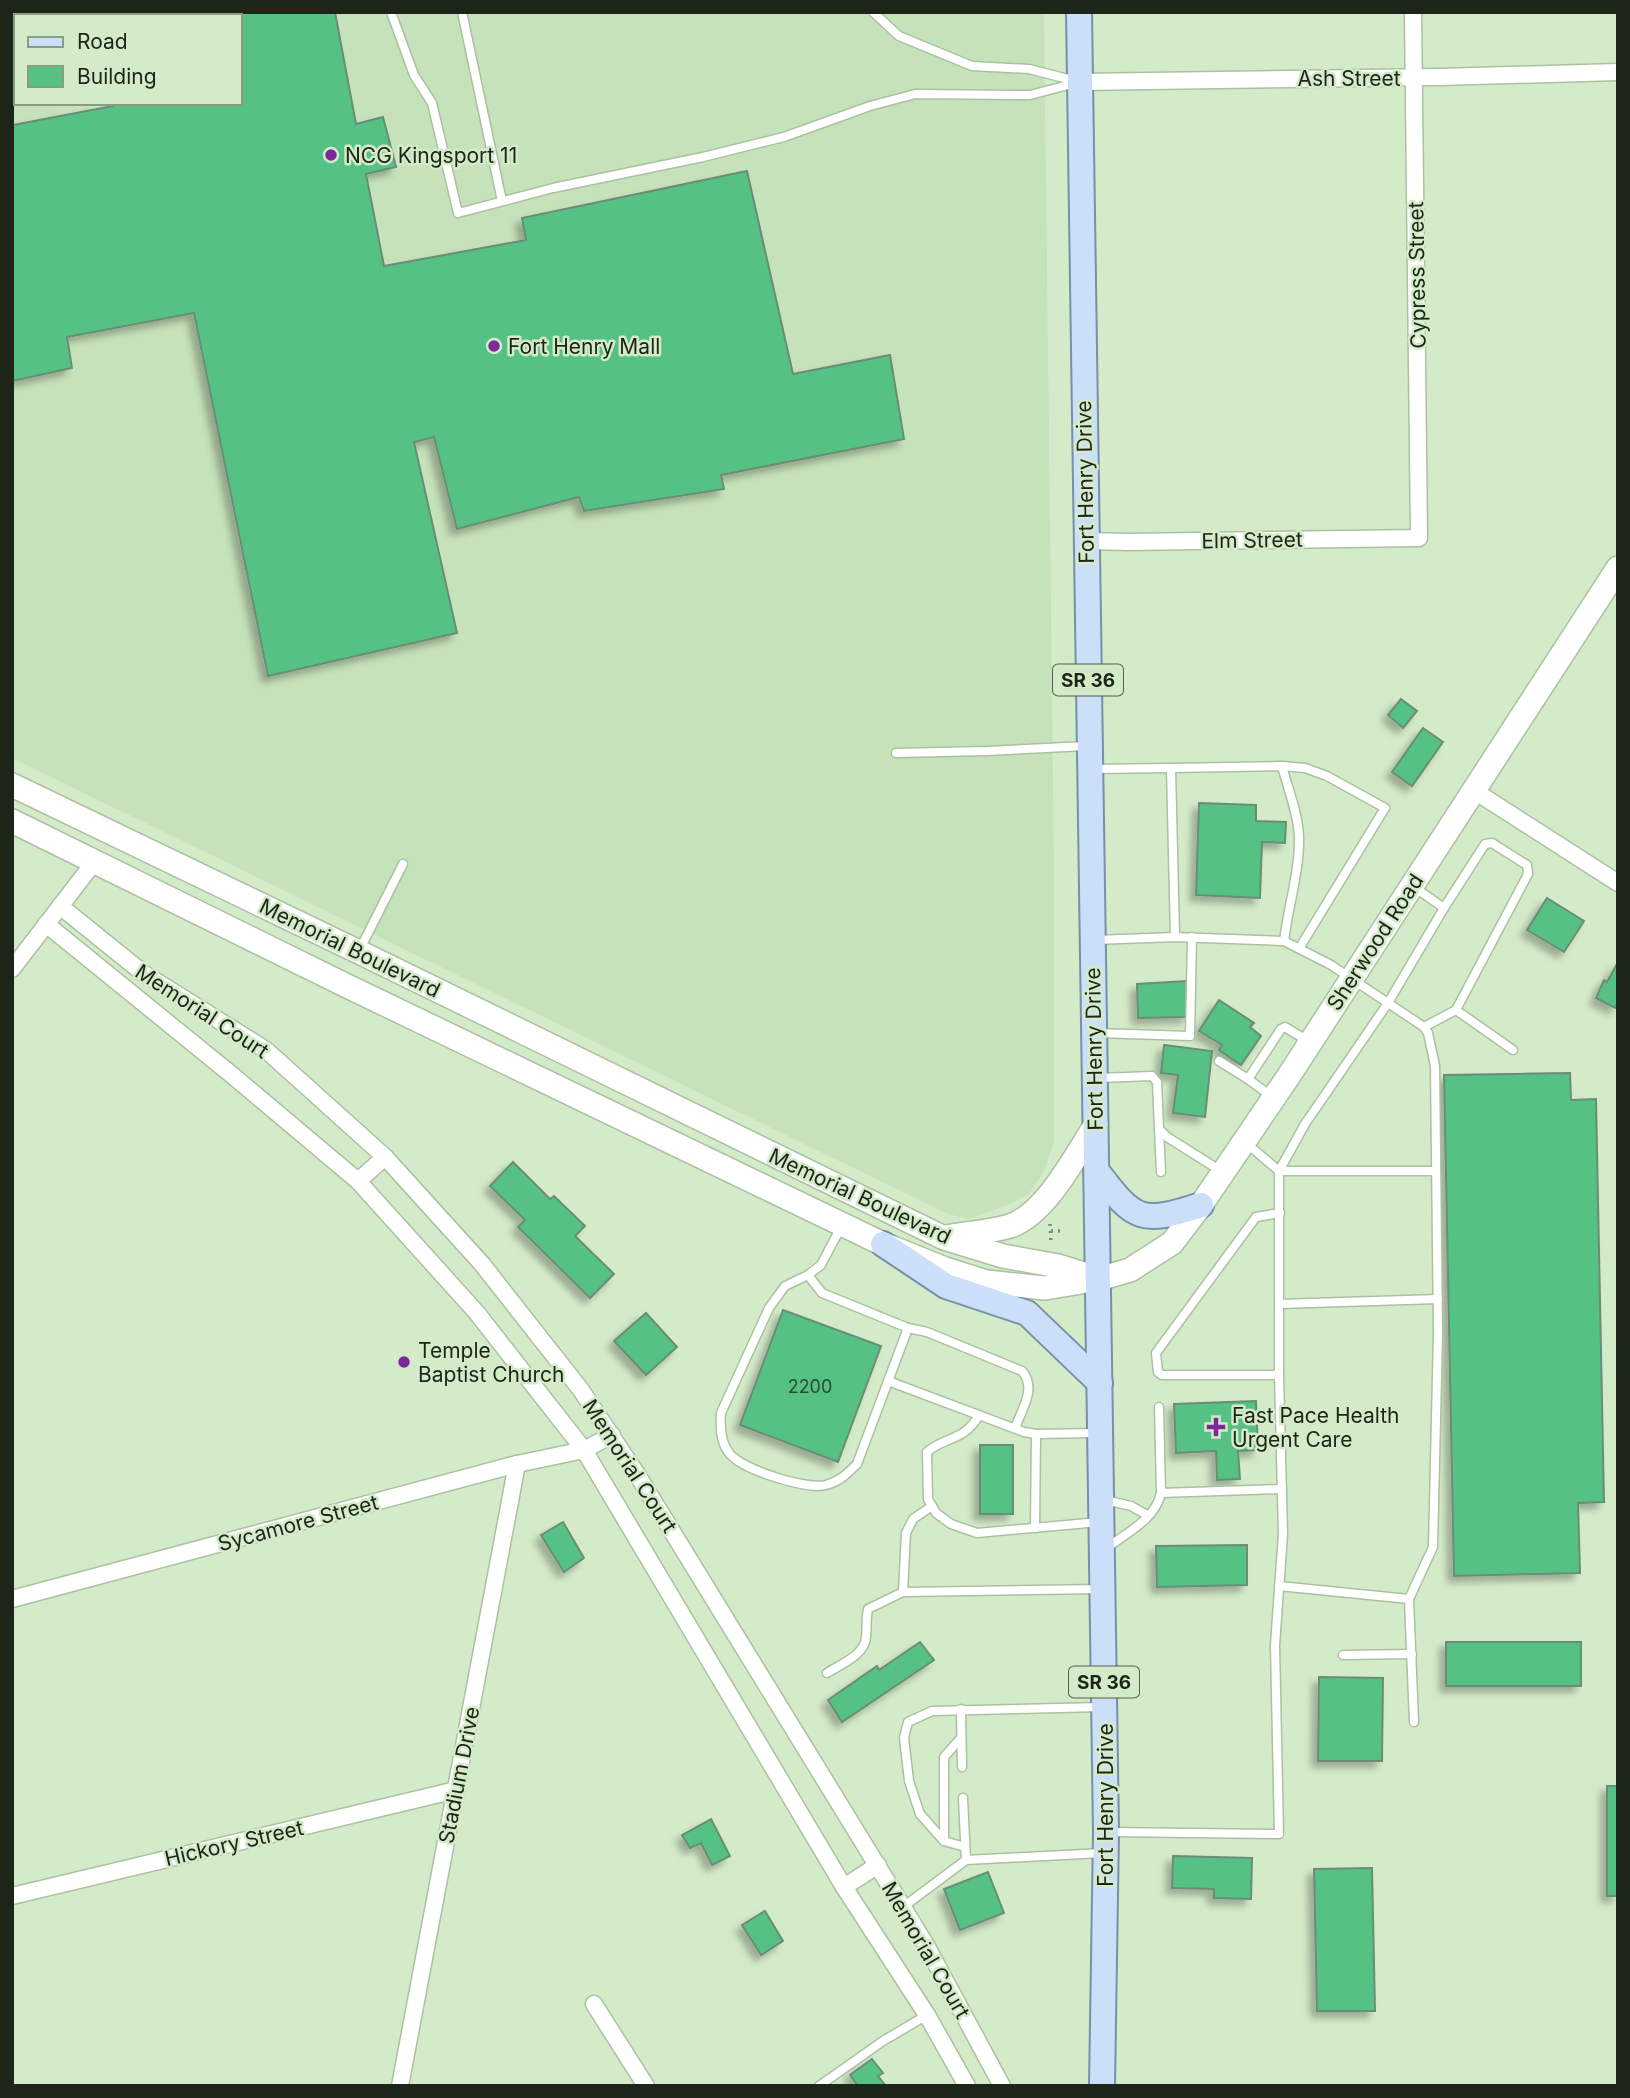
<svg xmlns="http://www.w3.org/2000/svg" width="1630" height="2098" font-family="Inter,sans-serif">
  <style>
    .built { fill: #c6e2ba; fill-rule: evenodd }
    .building { fill: #55c184; stroke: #6a8d76; stroke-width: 2; filter: url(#shadow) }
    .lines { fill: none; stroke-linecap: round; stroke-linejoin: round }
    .lane-casing { stroke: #abc1a1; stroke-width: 11 }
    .street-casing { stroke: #abc1a1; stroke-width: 19 }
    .secondary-casing { stroke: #abc1a1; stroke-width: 26 }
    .primary-casing { stroke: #7890a6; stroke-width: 28 }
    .path { stroke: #7c8c74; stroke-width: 3.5; stroke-dasharray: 2 5; stroke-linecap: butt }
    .lane { stroke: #fff; stroke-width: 8 }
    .street { stroke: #fff; stroke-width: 16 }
    .secondary { stroke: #fff; stroke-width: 23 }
    .primary { stroke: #ccdff8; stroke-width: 24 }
    .poi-dot { fill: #7c2898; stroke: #d4ebc9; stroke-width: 2.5 }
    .labels { text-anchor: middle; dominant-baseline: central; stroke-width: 5; stroke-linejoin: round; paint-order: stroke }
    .number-label { font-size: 18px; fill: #2a4c33 }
    .shield { fill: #d4ebc9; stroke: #53604d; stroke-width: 2 }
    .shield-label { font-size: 19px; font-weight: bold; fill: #1c2518 }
    .street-label { font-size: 21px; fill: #1c2518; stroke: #d4ebc9 }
    .poi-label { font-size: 21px; fill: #1c2518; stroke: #d4ebc9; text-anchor: start }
  </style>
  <defs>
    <filter id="shadow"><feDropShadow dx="-6" dy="6" stdDeviation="3.5" flood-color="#0004"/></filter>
  </defs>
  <rect width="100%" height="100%" fill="#d4ebc9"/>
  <path class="built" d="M12,12H1044L1054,867V1143L1043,1173L1029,1194L1010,1204L969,1219L948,1214L12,758ZM16,16H240V103H16Z"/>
  <g class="building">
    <path d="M126,12H335L356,124L383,117L396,167L366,174L384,266L526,240L522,218L747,171L793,374L890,355L904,439L721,475L724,489L584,511L579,497L457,529L434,437L414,442L457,633L268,676L194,313L67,337L72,368L12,381V120L13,125L113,106V103H240V16H127Z"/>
    <path d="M1401,699L1417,711L1403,728L1388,715Z"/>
    <path d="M1423,728L1443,742L1412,786L1392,772Z"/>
    <path d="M1199,803L1256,805V821L1286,822L1285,843L1262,842L1260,898L1196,895Z"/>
    <path d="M1547,898L1584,921L1564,952L1527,930Z"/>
    <path d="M1618,962V1002L1615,1008L1596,998L1604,980L1607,982Z"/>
    <path d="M1187,981L1189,1017L1138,1018L1137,984Z"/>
    <path d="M1219,1000L1254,1023L1250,1027L1261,1036L1241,1065L1219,1050L1222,1045L1199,1031Z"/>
    <path d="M1164,1045L1212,1051L1205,1117L1173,1113L1178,1075L1161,1073Z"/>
    <path d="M1570,1073L1571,1100L1596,1099L1604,1502L1578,1503L1580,1573L1454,1576L1444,1075Z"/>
    <path d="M513,1162L550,1199L554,1196L585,1226L575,1236L614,1274L590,1298L518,1227L525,1220L490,1186Z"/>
    <path d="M783,1310L881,1346L838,1462L740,1425Z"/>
    <path d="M646,1313L677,1347L646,1375L614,1341Z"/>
    <path d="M1256,1401L1258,1450L1238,1451L1240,1479L1217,1480L1216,1451L1176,1453L1174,1404Z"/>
    <rect x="980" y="1445" width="33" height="69"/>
    <path d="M563,1522L584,1558L564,1572L541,1535Z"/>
    <path d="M1247,1545V1585L1157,1587L1156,1546Z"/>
    <path d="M920,1642L934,1660L842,1722L828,1700L877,1666L879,1670Z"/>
    <rect x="1446" y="1642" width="135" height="44"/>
    <path d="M1319,1677L1383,1678L1382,1761H1318Z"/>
    <rect x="1607" y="1786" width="11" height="110"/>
    <path d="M711,1819L730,1856L712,1865L701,1843L690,1848L682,1835Z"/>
    <path d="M1173,1856L1252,1858L1251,1899L1214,1898V1889L1172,1888Z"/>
    <path d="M1372,1868L1375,2011H1317L1314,1869Z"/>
    <path d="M988,1872L1004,1913L960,1930L944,1889Z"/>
    <path d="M765,1911L783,1941L761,1955L742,1925Z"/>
    <path d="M872,2059L883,2073L878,2076L886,2086H858L850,2075Z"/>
  </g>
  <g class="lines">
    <g class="lane-casing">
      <g id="lane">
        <path d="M391,12L414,75L432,103L458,213L553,188L703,157L784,137L870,106L915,94L1030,95L1076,83"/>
        <path d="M462,12L502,201"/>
        <path d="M873,12L899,36L972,66L1029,69L1076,81"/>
        <path d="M896,753L987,751L1085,746"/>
        <path d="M1282,766C1288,789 1298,813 1299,836C1300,871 1288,906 1284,941"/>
        <path d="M1093,769L1171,768"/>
        <path d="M1414,887L1444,908"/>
        <path d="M1175,937L1171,768L1282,766L1305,768L1327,776L1385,808L1300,947"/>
        <path d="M1095,940L1175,937L1284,941L1331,965L1424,1027L1428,1033L1435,1066L1438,1333L1433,1547L1409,1599"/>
        <path d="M360,949L403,864"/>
        <path d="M1424,1027L1456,1010L1513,1050"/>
        <path d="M1097,1033L1190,1036L1192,937"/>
        <path d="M1219,1061L1248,1079"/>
        <path d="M1099,1078L1152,1076L1157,1082L1159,1129L1167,1137L1221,1171"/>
        <path d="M1271,1096L1248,1079L1281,1029L1285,1027L1308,1041"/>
        <path d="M1159,1129L1161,1172"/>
        <path d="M1436,1171H1279L1305,1124L1388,1003L1444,908L1485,844L1492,843L1527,865L1528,874L1456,1010"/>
        <path d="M808,1275L822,1293L908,1328L857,1464C847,1474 840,1481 826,1485C807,1490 743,1470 730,1454C720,1443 720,1426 721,1413L769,1308L785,1286L808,1275L821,1265L841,1227"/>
        <path d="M1279,1304L1438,1299"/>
        <path d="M908,1328L927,1332L1022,1371C1037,1388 1022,1409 1015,1428"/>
        <path d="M1279,1375H1162L1158,1372L1156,1353L1256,1217L1280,1213"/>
        <path d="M888,1381L1024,1432L1036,1434L1096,1433"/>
        <path d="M1159,1407L1161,1493L1282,1489"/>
        <path d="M979,1415C964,1442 945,1436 927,1452L928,1499L936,1513L951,1524L977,1533L1099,1522"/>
        <path d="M1105,1500L1131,1506L1147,1515"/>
        <path d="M1035,1528L1036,1434"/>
        <path d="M1107,1548C1127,1532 1155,1520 1161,1493"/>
        <path d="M1279,1586L1409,1599L1414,1722"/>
        <path d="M903,1592L906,1533L913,1519L932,1506"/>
        <path d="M1343,1655L1412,1654"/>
        <path d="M827,1673C841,1664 865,1655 866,1637C867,1627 866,1619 868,1609L903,1592L1100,1589"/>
        <path d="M961,1709L962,1767"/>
        <path d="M961,1738L944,1757V1841L965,1847"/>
        <path d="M963,1798L966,1860L1103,1853"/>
        <path d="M1109,1832L1279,1834L1275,1645L1283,1534L1279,1375V1171L1246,1143"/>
        <path d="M944,1841L920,1814L909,1781L904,1738L908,1722L932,1711L1102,1707"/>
        <path d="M903,1907L966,1860"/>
        <path d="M819,2086L883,2041L927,2015"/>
      </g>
    </g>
    <g class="street-casing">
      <g id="street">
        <path d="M1079,82L1440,77L1618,72"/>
        <path d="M1086,541L1128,542L1419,538L1413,12"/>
        <path d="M1473,790L1618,883"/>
        <path d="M60,906L143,973L266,1050L385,1157L482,1264L581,1390L638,1476L926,1945L1002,2086"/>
        <path d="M46,924L232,1075L358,1181L477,1313L584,1450L844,1887L927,2015L967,2086"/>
        <path d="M12,969L95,861"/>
        <path d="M358,1181L385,1157"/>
        <path d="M12,1599L517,1464L584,1450L612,1435"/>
        <path d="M844,1887L878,1865"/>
        <path d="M12,1896L456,1790"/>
        <path d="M594,2004L646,2086"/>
        <path d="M400,2086L517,1464"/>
      </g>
    </g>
    <g class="secondary-casing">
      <g id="secondary">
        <path d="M12,785L359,952L944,1238L1003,1256L1058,1266L1097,1278"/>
        <path d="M12,821L345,985L883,1244L945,1269L986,1282L1045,1288L1099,1279L1130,1270L1172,1243L1201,1205L1290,1074L1618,568"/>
        <path d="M946,1237C967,1233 990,1232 1010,1226C1046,1214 1076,1155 1096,1124"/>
      </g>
    </g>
    <g class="primary-casing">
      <g id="primary">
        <path d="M1079,12L1106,1832L1102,2086"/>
        <path d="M1097,1171C1135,1222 1142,1224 1201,1205"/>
        <path d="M883,1244L946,1286L1027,1313L1100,1383"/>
      </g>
    </g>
    <g class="path">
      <path d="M1050,1224L1051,1244"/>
      <path d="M1051,1231H1064"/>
    </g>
    <use href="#lane" class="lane"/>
    <use href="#street" class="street"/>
    <use href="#secondary" class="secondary"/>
    <use href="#primary" class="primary"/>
  </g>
  <g class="poi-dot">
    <circle cx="331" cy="155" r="7"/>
    <circle cx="494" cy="346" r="7"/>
    <circle cx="404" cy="1362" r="7"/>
    <path d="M1212.5 1416.5h7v7h7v7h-7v7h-7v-7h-7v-7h7z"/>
  </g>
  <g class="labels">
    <g class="number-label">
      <text x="810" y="1386">2200</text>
    </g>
    <g class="shield">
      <rect x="1053" y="664.5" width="70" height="31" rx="5"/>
      <rect x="1069" y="1666.5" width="70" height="31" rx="5"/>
    </g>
    <g class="shield-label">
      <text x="1088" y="680">SR 36</text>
      <text x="1104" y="1682">SR 36</text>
    </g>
    <g class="street-label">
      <text x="1349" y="78">Ash Street</text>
      <text transform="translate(1417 275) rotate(-91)">Cypress Street</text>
      <text transform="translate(1085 482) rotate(-91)">Fort Henry Drive</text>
      <text transform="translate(1252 540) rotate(-1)">Elm Street</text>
      <text transform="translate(1375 942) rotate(-57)">Sherwood Road</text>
      <text transform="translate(350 948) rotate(26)">Memorial Boulevard</text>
      <text transform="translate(202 1011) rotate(33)">Memorial Court</text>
      <text transform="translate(1094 1049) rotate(-91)">Fort Henry Drive</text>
      <text transform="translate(860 1196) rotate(25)">Memorial Boulevard</text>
      <text transform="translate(630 1466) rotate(57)">Memorial Court</text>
      <text transform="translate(298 1523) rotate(-15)">Sycamore Street</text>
      <text transform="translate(459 1775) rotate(-79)">Stadium Drive</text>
      <text transform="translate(1105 1805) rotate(-90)">Fort Henry Drive</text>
      <text transform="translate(234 1843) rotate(-13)">Hickory Street</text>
      <text transform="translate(926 1950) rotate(60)">Memorial Court</text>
    </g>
    <g class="poi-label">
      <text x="345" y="155">NCG Kingsport 11</text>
      <text x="508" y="346">Fort Henry Mall</text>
      <text x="418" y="1350">Temple<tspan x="418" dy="24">Baptist Church</tspan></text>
      <text x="1232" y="1415">Fast Pace Health<tspan x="1232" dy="24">Urgent Care</tspan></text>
    </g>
  </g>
  <rect width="1630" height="2098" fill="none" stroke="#1c2518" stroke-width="28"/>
  <rect x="14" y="14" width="228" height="91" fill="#d4ebc9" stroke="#8a9c82" stroke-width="2"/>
  <rect x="28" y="37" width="35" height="10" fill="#ccdff8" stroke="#8a9c82" stroke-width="2"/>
  <text x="77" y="49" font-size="21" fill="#1c2518">Road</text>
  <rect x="28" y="66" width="35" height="21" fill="#55c184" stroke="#8a9c82" stroke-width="2"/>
  <text x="77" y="84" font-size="21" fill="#1c2518">Building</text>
</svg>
